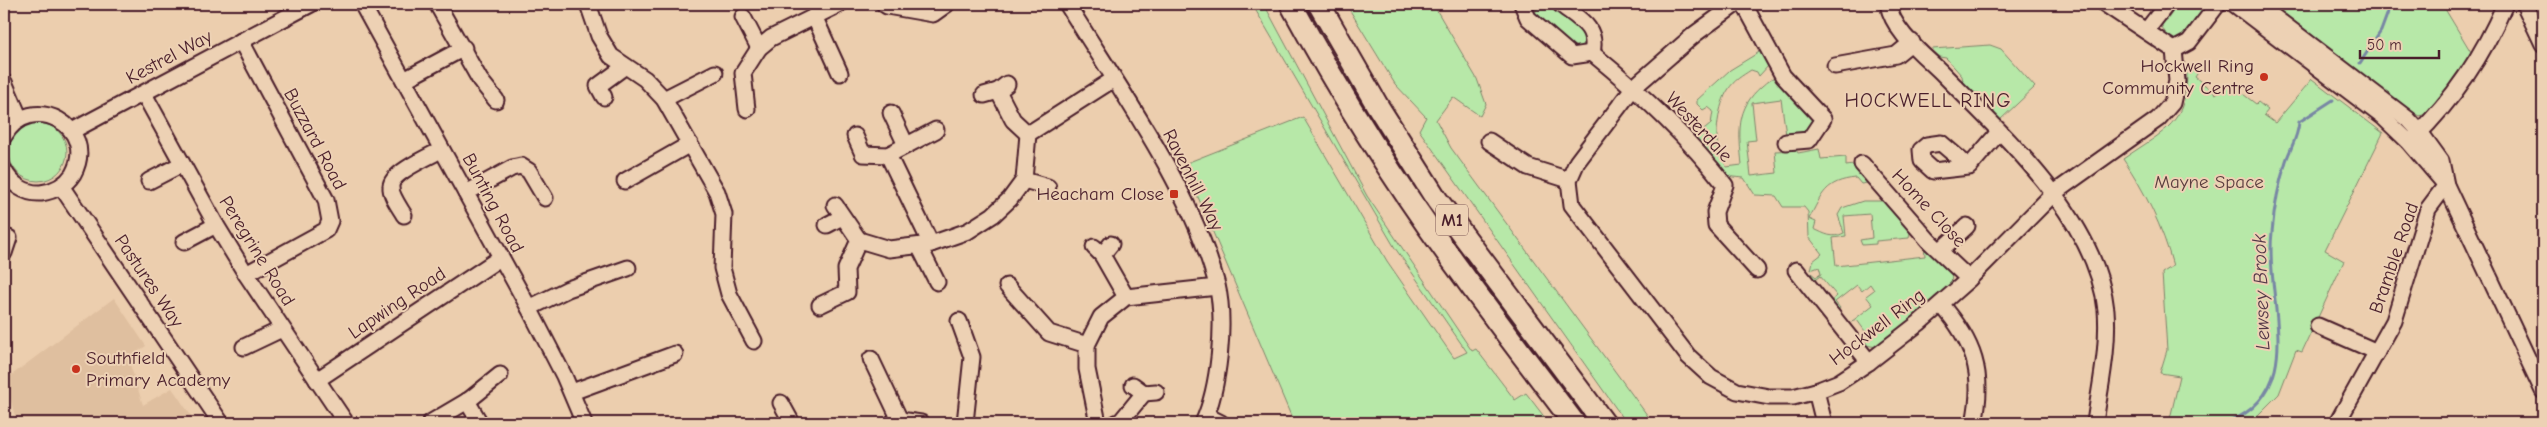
<svg xmlns="http://www.w3.org/2000/svg" width="2547" height="427" font-family="'Comic Neue',sans-serif">
  <style>
    .built { fill: #dfbf9f }
    .green { fill: #b7e8a8; stroke: #80846a }
    .lines { fill: none; stroke-linecap: round; stroke-linejoin: round }
    .stream { stroke: #7887a4; stroke-width: 3 }
    .minor-casing { stroke: #4a1f2b; stroke-width: 19 }
    .highway-casing { stroke: #4a1f2b; stroke-width: 25 }
    .minor { stroke: #edd1b4; stroke-width: 15 }
    .highway { stroke: #edd1b4; stroke-width: 21 }
    .poi-dot { fill: #c8321e; stroke: #edd1b4; stroke-width: 2 }
    .labels { text-anchor: middle; dominant-baseline: central; stroke-width: 4; stroke-linejoin: round; paint-order: stroke }
    .shield { fill: #edd1b4; stroke: #7b5454; stroke-width: 1 }
    .shield-label { font-size: 18px; font-weight: bold; fill: #4a1f2b }
    .street-label { font-size: 19px; fill: #4a1f2b; stroke: #edd1b4 }
    .poi-label { font-size: 19px; fill: #4a1f2b; stroke: #edd1b4; text-anchor: end }
    .park-label { font-size: 19px; fill: #5a3d3e; stroke: #edd1b4 }
    .neighbourhood-label { font-size: 20px; letter-spacing: 1px; fill: #4a1f2b; stroke: #edd1b4 }
    .water-label { font-size: 20px; font-style: italic; fill: #553949; stroke: #edd1b4 }
  </style>
  <rect width="100%" height="100%" fill="#ecceae"/>
  <filter id="ink" filterUnits="userSpaceOnUse"><feTurbulence type="fractalNoise" baseFrequency=".02" numOctaves="2"/><feDisplacementMap in="SourceGraphic" scale="10" xChannelSelector="R" yChannelSelector="G"/><feConvolveMatrix kernelMatrix="1 2 1 2 8 2 1 2 1" color-interpolation-filters="sRGB"/></filter>
  <g filter="url(#ink)">
    <path class="built" d="M114,298L146,346L128,358L143,405L172,388L196,423H17L5,380Z"/>
    <g class="green">
      <path d="M1252,4H1264L1367,196L1472,351L1476,349L1515,400L1526,393L1549,423H1294L1184,164L1303,117L1387,261L1454,358L1467,352L1395,248Z"/>
      <path d="M1346,4H1433L1477,79L1486,104L1480,116L1453,97L1436,120L1451,148L1653,423H1627L1615,407L1419,130L1426,117L1395,84Z"/>
      <path d="M1537,4C1566,4 1579,22 1590,46L1577,52L1535,16Z"/>
      <path d="M2178,4H2214C2208,13 2200,29 2191,36C2176,47 2162,36 2161,20H2167Z"/>
      <path d="M2269,4H2442L2471,52C2461,69 2439,111 2420,116C2365,85 2317,45 2269,4Z"/>
      <path d="M1990,45L2001,49L2035,87L2000,120L1994,115V110L1979,93H1974L1963,82L1962,76L1946,58L1939,57L1932,49Z"/>
      <path d="M1761,51L1769,65L1759,76L1757,72L1751,70C1742,76 1734,80 1728,90C1719,103 1713,139 1720,154C1722,159 1725,161 1726,167L1742,165C1739,133 1735,109 1762,86C1767,82 1771,77 1778,77L1814,118L1815,124L1806,133L1786,135L1781,99L1752,103L1756,140L1747,141L1751,176L1777,173L1775,151L1796,150L1798,153L1819,149L1821,159L1846,157V166L1853,165L1861,176L1868,178L1867,183L1861,184L1856,178C1825,181 1822,194 1809,219L1816,222L1814,229C1825,234 1832,239 1844,233L1838,215L1842,208L1863,201H1885C1894,210 1914,224 1909,238L1876,241V244L1862,245L1860,240L1872,238L1870,214L1844,216L1846,236L1833,238L1836,266L1925,256L1924,246L1952,274L1951,285L1877,347L1865,345L1863,343L1870,338L1857,320L1851,322L1873,305L1866,296L1874,290L1870,284L1862,291L1857,285L1835,302L1840,308L1837,312L1829,303L1837,296L1820,276L1811,283V273L1816,277L1821,274L1819,267L1811,270L1813,261L1822,254L1809,237L1808,212L1804,207H1783L1776,196L1755,195L1744,178L1733,177L1727,175L1689,132L1692,130L1698,135L1711,124L1713,111L1708,107L1703,110L1697,104V100L1730,70Z"/>
      <path d="M2187,67L2199,71L2195,77L2216,94L2227,85L2233,90L2235,88L2256,104L2258,102L2268,110L2264,115L2275,123L2312,79L2383,133L2325,250L2344,261L2302,352L2296,350L2279,394L2255,418L2254,423H2169L2180,376L2160,373L2167,350L2162,273L2173,266C2163,228 2145,191 2123,159C2166,129 2188,125 2187,67Z"/>
      <circle cx="38" cy="152" r="29"/>
    </g>
    <g class="lines">
      <g class="stream">
        <path d="M2360,63L2381,31L2391,4"/>
        <path d="M2227,423C2311,388 2264,300 2272,232C2274,209 2279,183 2286,161C2291,147 2298,137 2299,122L2333,100"/>
      </g>
      <g class="minor-casing">
        <g id="minor">
          <path d="M362,4L529,308L564,376L584,423"/>
          <path d="M437,4L480,80L496,100"/>
          <path d="M588,4L599,36L611,56L645,79L664,99L717,192L724,214L722,268L729,294L754,341"/>
          <path d="M884,4L887,6L933,14L947,4"/>
          <path d="M1067,4C1119,88 1192,189 1217,285C1226,322 1219,388 1203,423"/>
          <path d="M1522,4L1528,18L1572,56L1592,53C1641,93 1686,135 1725,185L1715,212L1716,225L1757,270"/>
          <path d="M1560,4C1579,19 1598,27 1592,53"/>
          <path d="M1736,4L1695,34L1633,88L1577,162L1569,180L1572,205L1688,356L1711,377L1737,391L1769,397H1793L1816,391L1839,382L1869,362L1919,323L1969,279L2054,193L2158,119L2172,103L2177,81L2174,50"/>
          <path d="M1744,4L1783,76L1823,119L1809,140L1786,142"/>
          <path d="M1888,4C1893,32 1924,55 1943,74C2004,136 2097,219 2106,310C2109,349 2100,385 2095,423"/>
          <path d="M2105,4L2174,50"/>
          <path d="M2234,4L2383,117L2409,142L2445,184"/>
          <path d="M2257,4L2408,119L2420,132L2441,161L2446,185L2543,391"/>
          <path d="M2524,4L2543,44"/>
          <path d="M814,16L840,73"/>
          <path d="M743,17L759,48"/>
          <path d="M2146,31L2167,4"/>
          <path d="M241,41L326,200L330,221L326,230L246,274"/>
          <path d="M2174,50L2189,42L2218,4"/>
          <path d="M1835,66L1896,55L1912,42"/>
          <path d="M404,80L464,48"/>
          <path d="M4,82L20,119"/>
          <path d="M998,91L1013,120L1028,134"/>
          <path d="M144,94L216,225L246,274L346,423"/>
          <path d="M984,95L998,91L1007,84"/>
          <path d="M604,97L598,86L624,67"/>
          <path d="M664,99L715,73"/>
          <path d="M747,109L743,73L759,48L771,38L840,4"/>
          <path d="M891,113L906,145"/>
          <path d="M72,131L311,4"/>
          <path d="M4,136C31,89 99,127 73,174C66,185 54,191 41,193C25,194 11,184 4,170"/>
          <path d="M855,136L863,154L888,155L936,130"/>
          <path d="M2414,138C2453,100 2484,54 2505,4"/>
          <path d="M1489,141L1528,167L1569,180"/>
          <path d="M888,155L931,244"/>
          <path d="M1862,164L1929,241L1969,279"/>
          <path d="M1969,167L1941,143L1927,145L1921,150L1922,161L1933,171L1969,167L1999,132"/>
          <path d="M1024,180L1048,187"/>
          <path d="M149,181L182,164"/>
          <path d="M625,181L690,144"/>
          <path d="M61,186L221,423"/>
          <path d="M466,193L512,168L521,166L529,171L545,198"/>
          <path d="M835,205L859,240"/>
          <path d="M404,215C400,208 390,195 391,186C391,173 430,156 441,150"/>
          <path d="M827,225L842,217"/>
          <path d="M184,242L216,225"/>
          <path d="M919,246L937,282"/>
          <path d="M1094,247L1102,255L1111,244"/>
          <path d="M1941,250L1967,226"/>
          <path d="M4,253L9,238"/>
          <path d="M1102,255L1126,297"/>
          <path d="M1796,270L1869,362"/>
          <path d="M1007,286L1049,333L1087,345"/>
          <path d="M1941,304C1974,342 1985,373 1974,423"/>
          <path d="M820,305L847,292L846,269L859,240L889,249L931,244L968,231L993,215L1010,199L1024,180L1028,134L1114,79"/>
          <path d="M529,308L568,289L628,268"/>
          <path d="M959,321L972,357L965,423"/>
          <path d="M2318,326L2377,352"/>
          <path d="M244,347L282,329"/>
          <path d="M871,359L900,420"/>
          <path d="M317,380L500,258"/>
          <path d="M1133,385L1144,393L1156,392"/>
          <path d="M1816,391L1824,423"/>
          <path d="M572,392L675,354"/>
          <path d="M467,401L480,423"/>
          <path d="M781,403L792,423"/>
          <path d="M1207,416L1221,423"/>
          <path d="M430,423L469,400L500,375"/>
          <path d="M892,423L900,420L921,423"/>
          <path d="M1098,423L1087,369V345L1101,317L1126,297L1217,287"/>
          <path d="M1116,423L1121,421L1144,393"/>
          <path d="M2337,423L2394,321L2428,209L2446,185"/>
        </g>
      </g>
      <g class="highway-casing">
        <g id="highway">
          <path d="M1291,4C1342,98 1399,189 1463,275C1499,325 1537,374 1574,423"/>
          <path d="M1319,4L1377,105L1437,200L1604,423"/>
        </g>
      </g>
      <use href="#minor" class="minor"/>
      <use href="#highway" class="highway"/>
    </g>
  </g>
  <g class="poi-dot">
    <circle cx="2264" cy="77" r="5"/>
    <rect x="1169" y="189" width="10" height="10" rx="2.5"/>
    <circle cx="76" cy="369" r="5"/>
  </g>
  <g class="labels">
    <rect class="shield" x="1436" y="204.5" width="32" height="31" rx="4"/>
    <g class="shield-label">
      <text x="1452" y="220">M1</text>
    </g>
    <g class="street-label">
      <text transform="translate(169 57) rotate(-28)">Kestrel Way</text>
      <text transform="translate(1699 127) rotate(47)">Westerdale</text>
      <text transform="translate(315 139) rotate(62)">Buzzard Road</text>
      <text transform="translate(1193 180) rotate(63)">Ravenhill Way</text>
      <text transform="translate(493 203) rotate(62)">Bunting Road</text>
      <text transform="translate(1929 208) rotate(47)">Home Close</text>
      <text transform="translate(257 251) rotate(58)">Peregrine Road</text>
      <text transform="translate(2394 258) rotate(-71)">Bramble Road</text>
      <text transform="translate(149 281) rotate(56)">Pastures Way</text>
      <text transform="translate(397 303) rotate(-34)">Lapwing Road</text>
      <text transform="translate(1877 327) rotate(-37)">Hockwell Ring</text>
    </g>
    <g class="poi-label">
      <text x="2254" y="66">Hockwell Ring<tspan x="2254" dy="22">Community Centre</tspan></text>
      <text x="1164" y="194">Heacham Close</text>
      <text x="86" y="358" text-anchor="start">Southfield<tspan x="86" dy="22">Primary Academy</tspan></text>
    </g>
    <g class="park-label">
      <text x="2209" y="182">Mayne Space</text>
    </g>
    <g class="neighbourhood-label">
      <text x="1928" y="100">HOCKWELL RING</text>
    </g>
    <g class="water-label">
      <text transform="translate(2261 292) rotate(-92)">Lewsey Brook</text>
    </g>
  </g>
  <rect width="2547" height="427" fill="none" stroke="#edd1b4" stroke-width="20"/>
  <rect x="10" y="10" width="2527" height="407" fill="none" stroke="#4a1f2b" stroke-width="2" filter="url(#ink)"/>
  <path d="M2360 50v8h79v-8" fill="none" stroke="#4a1f2b" stroke-width="2.5"/>
  <text x="2367" y="50" font-size="15" fill="#4a1f2b" stroke="#edd1b4" stroke-width="4" paint-order="stroke">50 m</text>
</svg>
